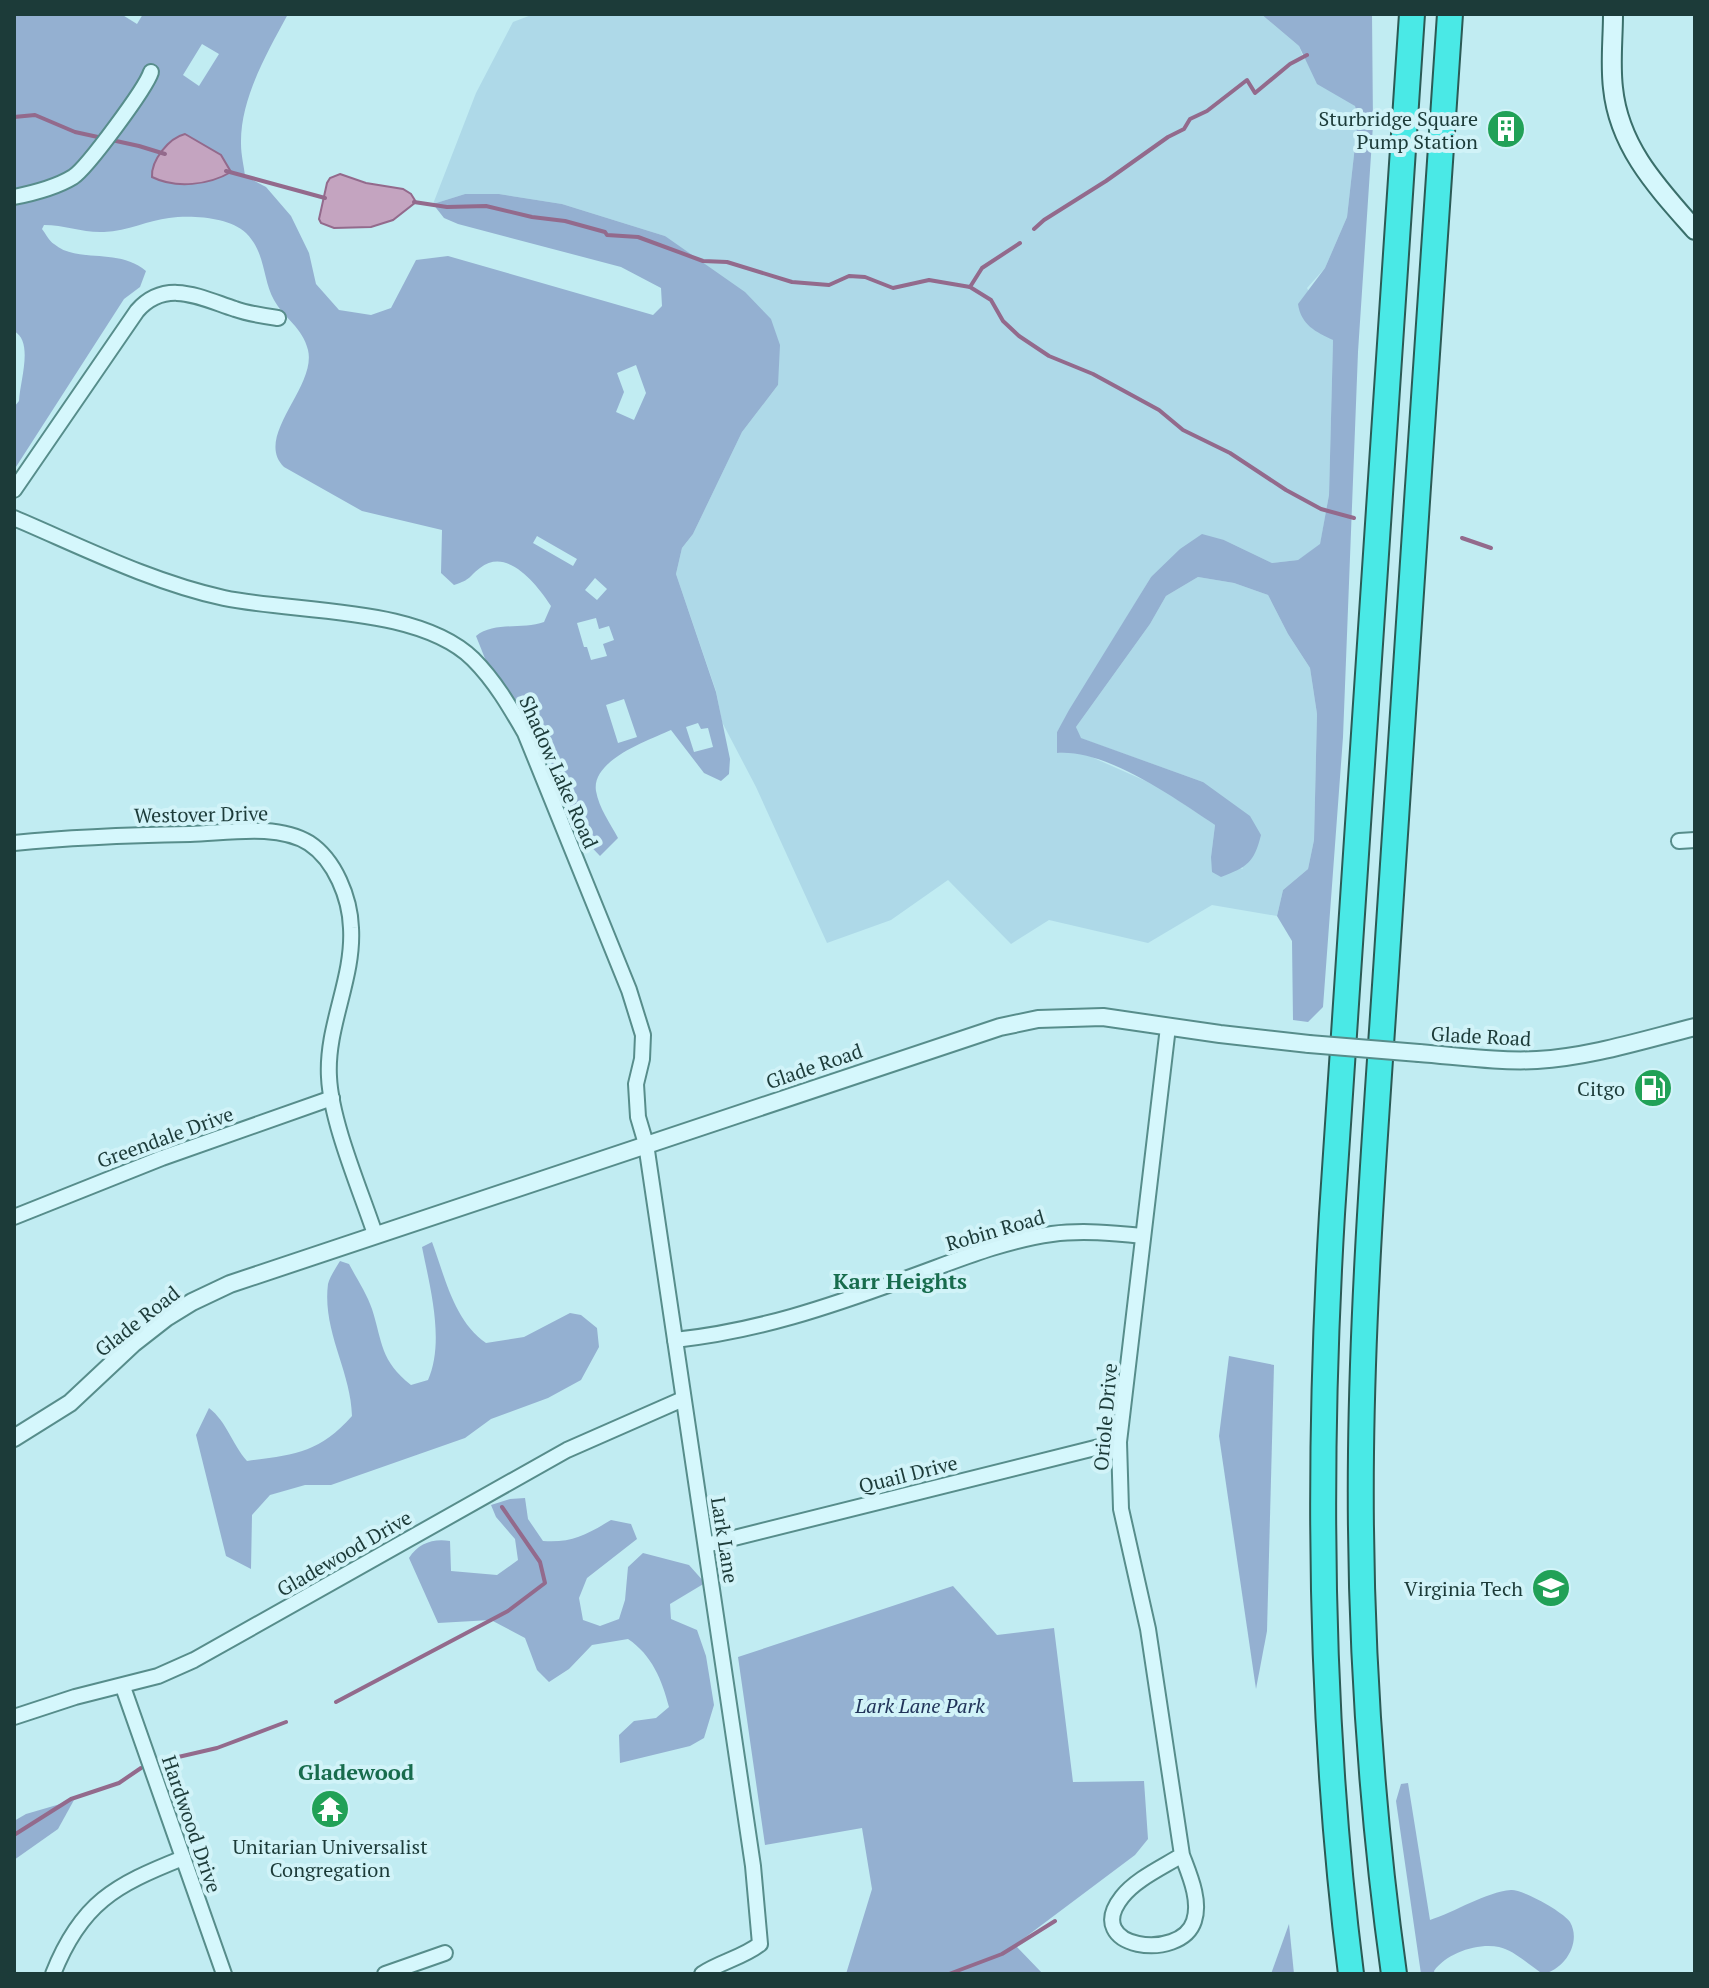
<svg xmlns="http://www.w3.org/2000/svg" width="1709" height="1988" font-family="'PT Serif',serif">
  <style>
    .farmland { fill: #aed9e8 }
    .green { fill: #94b0d1; fill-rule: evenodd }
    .water { fill: #c4a4c0; stroke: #936a8c; stroke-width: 2 }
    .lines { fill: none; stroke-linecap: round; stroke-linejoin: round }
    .stream { stroke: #936a8c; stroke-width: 4 }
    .minor-casing { stroke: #578d8b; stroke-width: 18 }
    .tertiary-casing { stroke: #578d8b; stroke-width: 20 }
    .secondary-casing { stroke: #3a6f6b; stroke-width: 22 }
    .motorway-casing { stroke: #2b5a55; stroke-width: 28 }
    .minor { stroke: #d5f7fc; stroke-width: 14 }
    .tertiary { stroke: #d5f7fc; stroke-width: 16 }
    .secondary { stroke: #d5f7fc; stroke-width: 18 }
    .motorway { stroke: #4ae9e6; stroke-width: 24 }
    .tertiary-bridge-casing { stroke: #578d8b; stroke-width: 20; stroke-linecap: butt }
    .tertiary-bridge { stroke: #d5f7fc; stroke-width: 16 }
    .labels { text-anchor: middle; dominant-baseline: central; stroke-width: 8; stroke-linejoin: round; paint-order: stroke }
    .poi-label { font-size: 20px; fill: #1c3b39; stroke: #d1f3f8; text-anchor: end }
    .street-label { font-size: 20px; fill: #1c3b39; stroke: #d1f3f8 }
    .park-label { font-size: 20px; font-style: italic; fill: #21345a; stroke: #d1f3f8 }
    .neighbourhood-label { font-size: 22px; font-weight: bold; fill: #186c4d; stroke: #d1f3f8 }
  </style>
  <rect width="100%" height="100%" fill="#c1ecf2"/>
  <path class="farmland" d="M534,14H1261L1299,46L1303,57L1355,106L1358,119L1347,217L1325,268L1307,288L1333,340L1329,495L1320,545L1298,560L1272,563L1224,540L1151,577L1057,732V753L1078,751L1157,786L1215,825L1211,857L1243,869L1203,782L1080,738L1076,727L1150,624L1166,596L1198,577L1234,583L1268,595L1288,634L1310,668L1317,714L1314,840L1308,869L1283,890L1277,916L1212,905L1148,943L1049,920L1011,944L948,880L891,920L827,943L756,787L722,722L716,691L676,574L682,548L693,534L742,432L778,385L665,236L562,204L499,194H465L433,204L476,93L513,22Z"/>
  <g class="green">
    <path d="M14,14H121L137,24L143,14H288C267,53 240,99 241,144C241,155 244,166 245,176L266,187L291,216L309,253L316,284L339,310L371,315L391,308L416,260L448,256L653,315L662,306L661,288L621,267L458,224L444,218L433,204L465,194H499L562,204L665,236L745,292L771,319L780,345L778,385L742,432L693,534L682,548L676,574L716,692L730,759L729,774L721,781L704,773L671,730C649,740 591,760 596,791C599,808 610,823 618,838L600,856L579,834L549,757L523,710L486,661L476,636C494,621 523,630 544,622L551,606C538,586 508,546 480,568C467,578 472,579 454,585L441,573L442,530L362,511L284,467C253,437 317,387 308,350C303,328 284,318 274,300C262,278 266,253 246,233C229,217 191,215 169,218C149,220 128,231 104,232C83,233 65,225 44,225L42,229C46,234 49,241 54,244C77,264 118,247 146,271L140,287L124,299L14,470V407L19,401C20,380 34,342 14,331ZM202,44L219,54L199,86L183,75ZM636,365L646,393L634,420L616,412L624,392L617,373ZM537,536L577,559L573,566L533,543ZM595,578L607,589L597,600L585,590ZM596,618L599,629L609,626L614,640L603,644L607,656L591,660L587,647H584L577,623ZM624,699L637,737L618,743L606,705ZM698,723L701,729L708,728L713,747L694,752L686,727Z"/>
    <path d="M1261,14H1372L1373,125L1358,352L1343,737L1323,1007L1308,1022L1293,1020L1292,941L1277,916L1283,890L1308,869L1314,840L1317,714L1310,668L1288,634L1268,595L1234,583L1198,577L1166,596L1150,624L1076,727L1081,738L1203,782L1250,816L1261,835C1254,863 1247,867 1221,877L1212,872L1211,857L1215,825C1174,798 1107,749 1057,753V732L1069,710L1151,577L1180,549L1202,534L1224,540L1272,563L1298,560L1320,544L1329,495L1333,340C1316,332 1301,325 1298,304L1325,268L1347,217L1358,119L1355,106L1317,84L1299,46Z"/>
    <path d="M432,1242C445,1277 454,1321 486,1343L524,1337L570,1313L581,1315L597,1328L599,1347L581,1380L548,1398L491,1419L465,1438L331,1485H305L270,1495L252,1515L251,1569L226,1556L196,1435L209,1408C227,1422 232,1444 247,1461C294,1455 319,1453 352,1416C351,1371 322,1331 328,1284C330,1276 336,1268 340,1261L349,1264C357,1279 367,1294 372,1309C383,1344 380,1360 411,1385L428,1380C445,1342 430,1287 422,1247Z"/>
    <path d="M1229,1356L1274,1365L1267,1631L1256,1689L1219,1436Z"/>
    <path d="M525,1498L528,1519L543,1541C572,1543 586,1535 611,1520L631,1524L637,1539L587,1578L579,1598L583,1620L600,1626L619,1619L625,1600L628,1567L643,1553L689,1565L705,1583L670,1604L671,1619L697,1630L706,1656L714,1705L704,1738L690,1746L620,1763L619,1735L634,1721L656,1718L669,1707C662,1680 652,1655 628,1639L592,1645L569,1669L549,1682L537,1670L525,1638L491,1620L438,1623L409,1558C418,1543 434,1538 450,1541L451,1571L497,1575L518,1560L515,1539L496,1517L491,1505L510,1499Z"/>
    <path d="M953,1586L997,1635L1054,1628L1073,1782L1144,1781L1148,1839L1135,1855L1015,1945L1043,1974H846L872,1889L862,1828L765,1845L738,1657Z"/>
    <path d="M1408,1783L1430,1920C1455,1912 1486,1892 1511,1890C1522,1889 1564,1912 1570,1922C1582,1943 1564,1970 1543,1974C1530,1966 1514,1950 1499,1947C1477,1943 1447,1953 1434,1971L1435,1974H1421L1396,1801L1401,1784Z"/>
    <path d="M74,1800L58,1829L14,1860V1821L26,1814Z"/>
    <path d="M1289,1924L1294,1974H1271Z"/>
  </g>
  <g class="water">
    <path d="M185,134L221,155L231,172C209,185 176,189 152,177C151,160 169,138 185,134Z"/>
    <path d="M340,174L366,183L403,189L411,194L416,202L393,220L371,227L334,228L321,223L319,219L327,183L330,178Z"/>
  </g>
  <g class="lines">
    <g class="stream">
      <path d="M14,117L35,115L75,132L139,146L165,154"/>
      <path d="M226,171L325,198"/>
      <path d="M414,202L447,207L486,206L532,217L565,221L605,232L607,235L638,237L703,261L727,262L792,282L829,285L849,276L865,277L893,288L929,280L970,287L991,300L1003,321L1019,336L1049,356L1093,374L1159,410L1183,430L1230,453L1286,490L1321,509L1354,518"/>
      <path d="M1034,229L1044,220L1106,181L1168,137L1184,129L1190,119L1207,111L1247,80L1255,93L1290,64L1307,55"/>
      <path d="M970,287L982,268L1020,243"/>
      <path d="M1462,538L1491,548"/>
      <path d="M336,1702L508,1611L545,1583L540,1562L502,1507"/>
      <path d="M161,1761L217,1748L286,1722"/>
      <path d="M14,1835L71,1799L119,1783L141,1768"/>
      <path d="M949,1974L1002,1954L1055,1921"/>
    </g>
    <g class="minor-casing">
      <g id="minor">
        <path d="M14,197C34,193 55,188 73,177C87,168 146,88 151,72"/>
        <path d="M14,490L137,311C166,278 201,298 235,309C249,314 264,316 278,318"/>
        <path d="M14,518C82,547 151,582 224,598C296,613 419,606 473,659C495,681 510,707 525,733L629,990L643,1035L642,1059L636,1084L638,1117L646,1144L753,1866L760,1944C744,1957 720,1962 702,1974"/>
        <path d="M1679,841L1695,840"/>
        <path d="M14,843C73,837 131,835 190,834C226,833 277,823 309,843C335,860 350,898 351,928C354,979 326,1026 329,1077C331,1122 360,1189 375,1234"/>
        <path d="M1168,1027L1119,1442L1121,1509L1148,1629L1182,1855C1163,1867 1136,1879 1122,1897C1081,1949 1181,1962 1194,1921C1201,1900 1189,1874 1182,1855"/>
        <path d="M14,1217L162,1158L332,1098"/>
        <path d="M675,1340C758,1331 828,1307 905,1279C953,1262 1001,1241 1052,1234C1082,1230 1113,1233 1143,1236"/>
        <path d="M706,1545L1119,1442"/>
        <path d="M123,1687L224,1974"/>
        <path d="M14,1717L75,1697L158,1676L194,1660L567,1450L683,1399"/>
        <path d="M53,1974C81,1903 115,1885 183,1858"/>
        <path d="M385,1974L445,1953"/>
      </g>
    </g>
    <g class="tertiary-casing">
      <g id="tertiary">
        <path d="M1419,1053C1458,1056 1497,1062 1537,1060C1590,1057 1643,1040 1695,1027"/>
        <path d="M14,1438L70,1403L134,1343L166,1318L192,1302L230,1284L1000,1027L1038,1019L1103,1017L1220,1034L1309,1044"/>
      </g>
    </g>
    <g class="secondary-casing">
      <path id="secondary" d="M1613,14C1613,39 1610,63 1613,88C1619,147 1657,187 1695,230"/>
    </g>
    <g class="motorway-casing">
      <g id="motorway">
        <path d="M1351,1974C1319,1721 1317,1468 1332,1214L1412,14"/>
        <path d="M1394,1974C1370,1801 1359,1627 1361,1452C1363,1281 1377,1111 1388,940C1408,631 1429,323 1450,14"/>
      </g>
    </g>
    <use href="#minor" class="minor"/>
    <use href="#tertiary" class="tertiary"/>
    <use href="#secondary" class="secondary"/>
    <use href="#motorway" class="motorway"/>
    <g class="tertiary-bridge-casing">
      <path id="tertiary-bridge" d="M1309,1044L1419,1053"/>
    </g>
    <use href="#tertiary-bridge" class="tertiary-bridge"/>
  </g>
  <defs>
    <g id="building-disc" transform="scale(2)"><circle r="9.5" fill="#21a157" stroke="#d1f3f8"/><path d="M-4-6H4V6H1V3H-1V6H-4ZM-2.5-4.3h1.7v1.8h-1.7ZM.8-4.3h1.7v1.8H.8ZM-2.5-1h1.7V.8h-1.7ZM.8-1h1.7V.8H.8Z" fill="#fff"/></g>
    <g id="fuel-disc" transform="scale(2)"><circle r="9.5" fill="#21a157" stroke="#d1f3f8"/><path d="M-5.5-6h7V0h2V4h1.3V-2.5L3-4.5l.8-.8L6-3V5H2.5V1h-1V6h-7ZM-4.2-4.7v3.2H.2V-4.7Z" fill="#fff"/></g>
    <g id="university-disc" transform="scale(2)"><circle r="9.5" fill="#21a157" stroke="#d1f3f8"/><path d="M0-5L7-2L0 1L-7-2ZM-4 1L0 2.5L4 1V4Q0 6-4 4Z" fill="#fff"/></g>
    <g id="temple-disc" transform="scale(2)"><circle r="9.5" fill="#21a157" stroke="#d1f3f8"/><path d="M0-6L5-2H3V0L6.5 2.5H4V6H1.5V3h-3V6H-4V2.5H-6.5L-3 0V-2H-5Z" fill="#fff"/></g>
  </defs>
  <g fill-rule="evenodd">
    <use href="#building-disc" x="1506" y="129"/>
    <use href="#fuel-disc" x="1653" y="1088"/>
    <use href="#university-disc" x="1551" y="1588"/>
    <use href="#temple-disc" x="330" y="1809"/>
  </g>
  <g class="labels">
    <g class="poi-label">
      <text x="1478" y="118">Sturbridge Square<tspan x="1478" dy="23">Pump Station</tspan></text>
      <text x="1625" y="1088">Citgo</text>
      <text x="1523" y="1588">Virginia Tech</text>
      <text x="330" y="1846" text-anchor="middle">Unitarian Universalist<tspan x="330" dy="23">Congregation</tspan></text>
    </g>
    <g class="street-label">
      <text transform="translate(559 772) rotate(66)">Shadow Lake Road</text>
      <text transform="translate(201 814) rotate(-1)">Westover Drive</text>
      <text transform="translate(1481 1036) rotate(3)">Glade Road</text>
      <text transform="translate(814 1066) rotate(-19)">Glade Road</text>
      <text transform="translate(165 1137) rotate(-20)">Greendale Drive</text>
      <text transform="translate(995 1230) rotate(-16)">Robin Road</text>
      <text transform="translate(137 1321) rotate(-38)">Glade Road</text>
      <text transform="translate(1105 1417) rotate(-85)">Oriole Drive</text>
      <text transform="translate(908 1474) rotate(-14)">Quail Drive</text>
      <text transform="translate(725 1540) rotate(81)">Lark Lane</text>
      <text transform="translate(344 1553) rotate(-30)">Gladewood Drive</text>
      <text transform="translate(192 1824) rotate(71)">Hardwood Drive</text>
    </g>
    <g class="park-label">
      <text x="920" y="1705">Lark Lane Park</text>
    </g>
    <g class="neighbourhood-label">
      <text x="900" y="1280">Karr Heights</text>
      <text x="356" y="1771">Gladewood</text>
    </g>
  </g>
  <rect width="1709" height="1988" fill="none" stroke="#1c3b39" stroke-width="32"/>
</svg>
